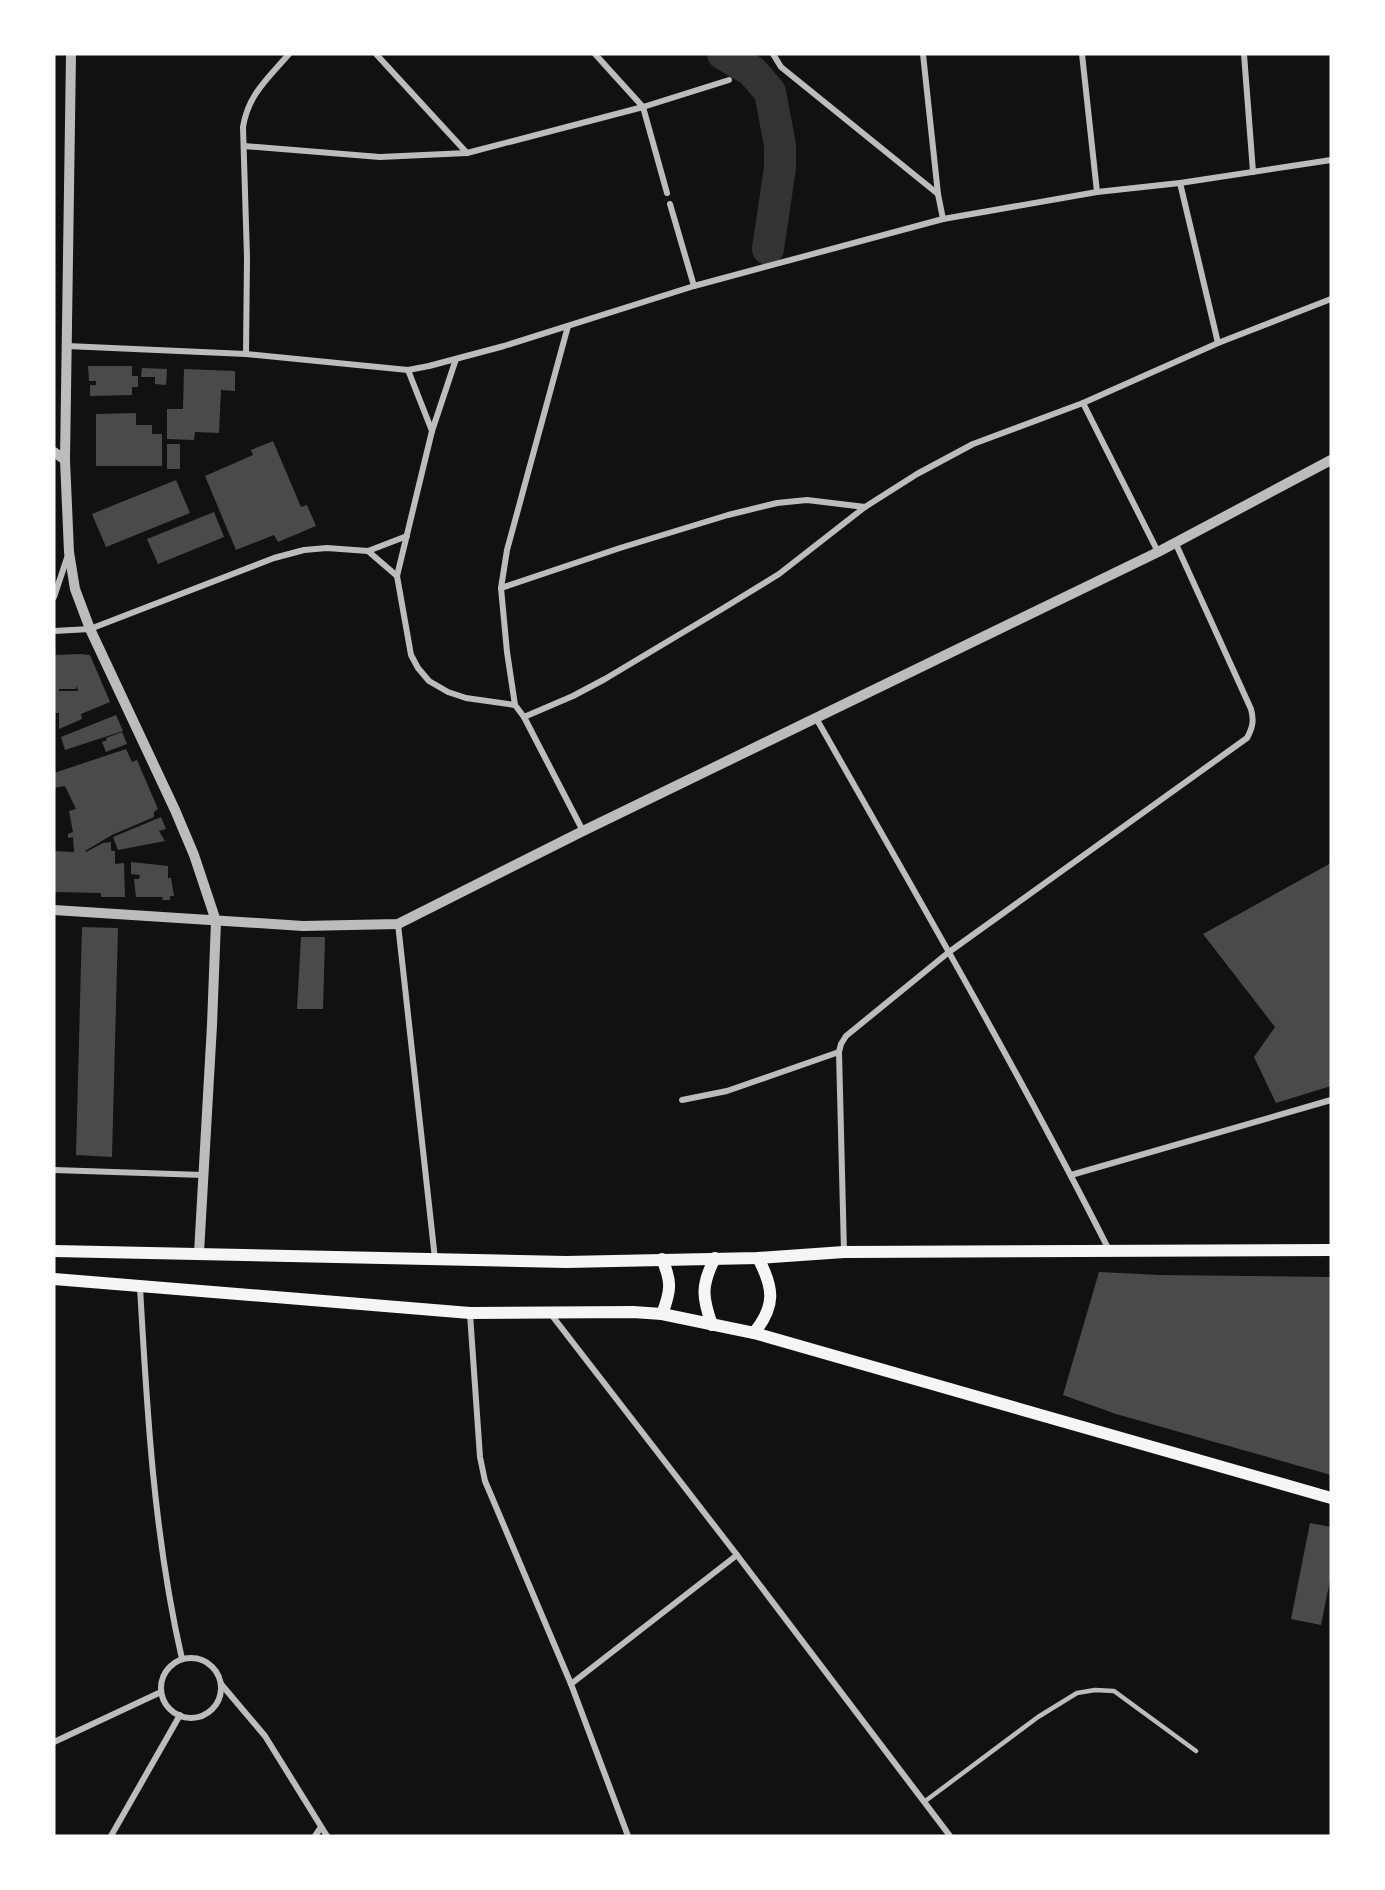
<svg xmlns="http://www.w3.org/2000/svg" width="1385" height="1890" font-family="'PT Serif',serif">
  <style>
    .lines { fill: none; stroke-linecap: round; stroke-linejoin: round }
    .river { stroke: #333; stroke-width: 32 }
    .building { fill: #4a4a4a; fill-rule: evenodd }
    .service { stroke: #bcbcbc; stroke-width: 4.5 }
    .minor { stroke: #bcbcbc; stroke-width: 6 }
    .tertiary { stroke: #bcbcbc; stroke-width: 10 }
    .secondary { stroke: #f5f5f5; stroke-width: 12 }
  </style>
  <rect width="100%" height="100%" fill="#111"/>
  <g class="lines">
    <path class="river" d="M723,54L752,71L770,92L780,145V168L768,249"/>
  </g>
  <g class="building">
    <path d="M88,366H132V376H138V387H132V395L90,396V385H96V381H89Z"/>
    <path d="M142,368L167,369L166,385L155,384V377H141Z"/>
    <path d="M184,369L235,371V391L221,390L219,433L195,432L194,440L167,439V409H183Z"/>
    <path d="M136,413V425H152V434H162V466H96V414Z"/>
    <path d="M273,441L301,507L307,505L316,526L278,542L274,535L236,550L205,476L253,455L251,450Z"/>
    <rect x="167" y="444" width="13" height="25"/>
    <path d="M176,480L190,513L106,547L92,514Z"/>
    <path d="M214,512L224,537L158,564L147,539Z"/>
    <path d="M80,654L90,655L110,702L81,714L82,719L59,729V713H54V655ZM77,686L78,691H59V689H76Z"/>
    <path d="M116,715L123,731L65,750L61,737Z"/>
    <path d="M122,732L127,744L106,752L102,742L107,740L106,738Z"/>
    <path d="M126,749L132,762L137,760L158,809L154,812V817L112,835L85,851L86,852L103,843L111,842V851H115V864L124,863L125,897H101V893L54,892V851L74,852L73,837L68,838V834L73,832L69,811L76,809L65,786L54,788V773Z"/>
    <path d="M161,817L166,829L159,831L165,841L118,850L113,837Z"/>
    <path d="M131,862L168,866V878H171L174,896H170V900H162L163,897H136L134,879H139L140,875L131,874Z"/>
    <path d="M1331,863V1086L1276,1103L1254,1057L1275,1027L1203,934Z"/>
    <path d="M82,927L118,928L112,1157L76,1155Z"/>
    <path d="M301,937H325L323,1009H297Z"/>
    <path d="M1099,1272L1160,1275L1331,1277V1475L1116,1414L1063,1395Z"/>
    <path d="M1310,1523L1331,1527V1575L1321,1625L1291,1619Z"/>
  </g>
  <g class="lines">
    <path class="service" d="M924,1802L1038,1717L1077,1693L1095,1690L1114,1691L1196,1751"/>
    <g class="minor">
      <path d="M376,54L467,153"/>
      <path d="M595,54L643,107L667,193"/>
      <path d="M773,54L781,67L938,194"/>
      <path d="M923,54L938,194L943,219"/>
      <path d="M1082,54L1097,192"/>
      <path d="M1244,54L1253,172"/>
      <path d="M244,146L380,157L467,153L643,107L729,80"/>
      <path d="M1180,183L1218,343"/>
      <path d="M670,204L694,286"/>
      <path d="M568,326L507,550L501,588L507,652L515,705L524,717L583,831"/>
      <path d="M67,346L246,354L408,370L429,366L504,346L694,286L943,219L1097,192L1180,183L1331,160"/>
      <path d="M246,354L247,257L243,127C248,95 268,78 289,54"/>
      <path d="M408,370L432,431"/>
      <path d="M1083,403L1158,552"/>
      <path d="M368,551L397,576L411,655L418,668L429,681L448,692L466,698L515,705"/>
      <path d="M397,576L432,431L456,359"/>
      <path d="M501,588L620,548L728,515L777,503L807,500L865,507"/>
      <path d="M54,597L68,555"/>
      <path d="M54,631L90,629L274,558L304,550L327,548L368,551L407,536"/>
      <path d="M524,717L573,696L605,679L722,609L779,574L865,507L917,474L973,444L1083,403L1218,343L1331,299"/>
      <path d="M816,718C916,894 1018,1070 1109,1250"/>
      <path d="M398,924L435,1259"/>
      <path d="M682,1100L727,1091L839,1052"/>
      <path d="M54,1170L203,1175"/>
      <path d="M1071,1175L1331,1100"/>
      <path d="M844,1252L839,1052L841,1044L846,1036L949,952L1247,738C1253,727 1254,720 1251,709L1175,542"/>
      <path d="M140,1287C147,1412 154,1537 182,1659"/>
      <path d="M550,1313L737,1555L950,1836"/>
      <path d="M470,1314L480,1457L485,1481L571,1684L628,1836"/>
      <circle cx="191" cy="1688" r="30"/>
      <path d="M221,1684L265,1736L327,1836"/>
      <path d="M571,1684L737,1555"/>
      <path d="M54,1742L161,1692"/>
      <path d="M111,1836L180,1715"/>
      <path d="M315,1836L321,1827"/>
    </g>
    <g class="tertiary">
      <path d="M71,54L65,460L69,552L75,589L90,629L175,810L194,855L216,921L212,1025L199,1253"/>
      <path d="M54,452L65,460"/>
      <path d="M54,910L303,926L398,924L583,831L1158,552L1331,460"/>
    </g>
    <g class="secondary">
      <path d="M54,1251L566,1262L758,1258L844,1252L1331,1250"/>
      <path d="M54,1279L470,1313L633,1312L662,1314L754,1333L1331,1498"/>
      <path d="M662,1314C671,1291 672,1282 662,1259"/>
      <path d="M712,1325C702,1297 701,1285 715,1258"/>
      <path d="M754,1333C776,1306 774,1288 758,1258"/>
    </g>
  </g>
  <rect width="1385" height="1890" fill="none" stroke="#ffffff" stroke-width="111"/>
</svg>
